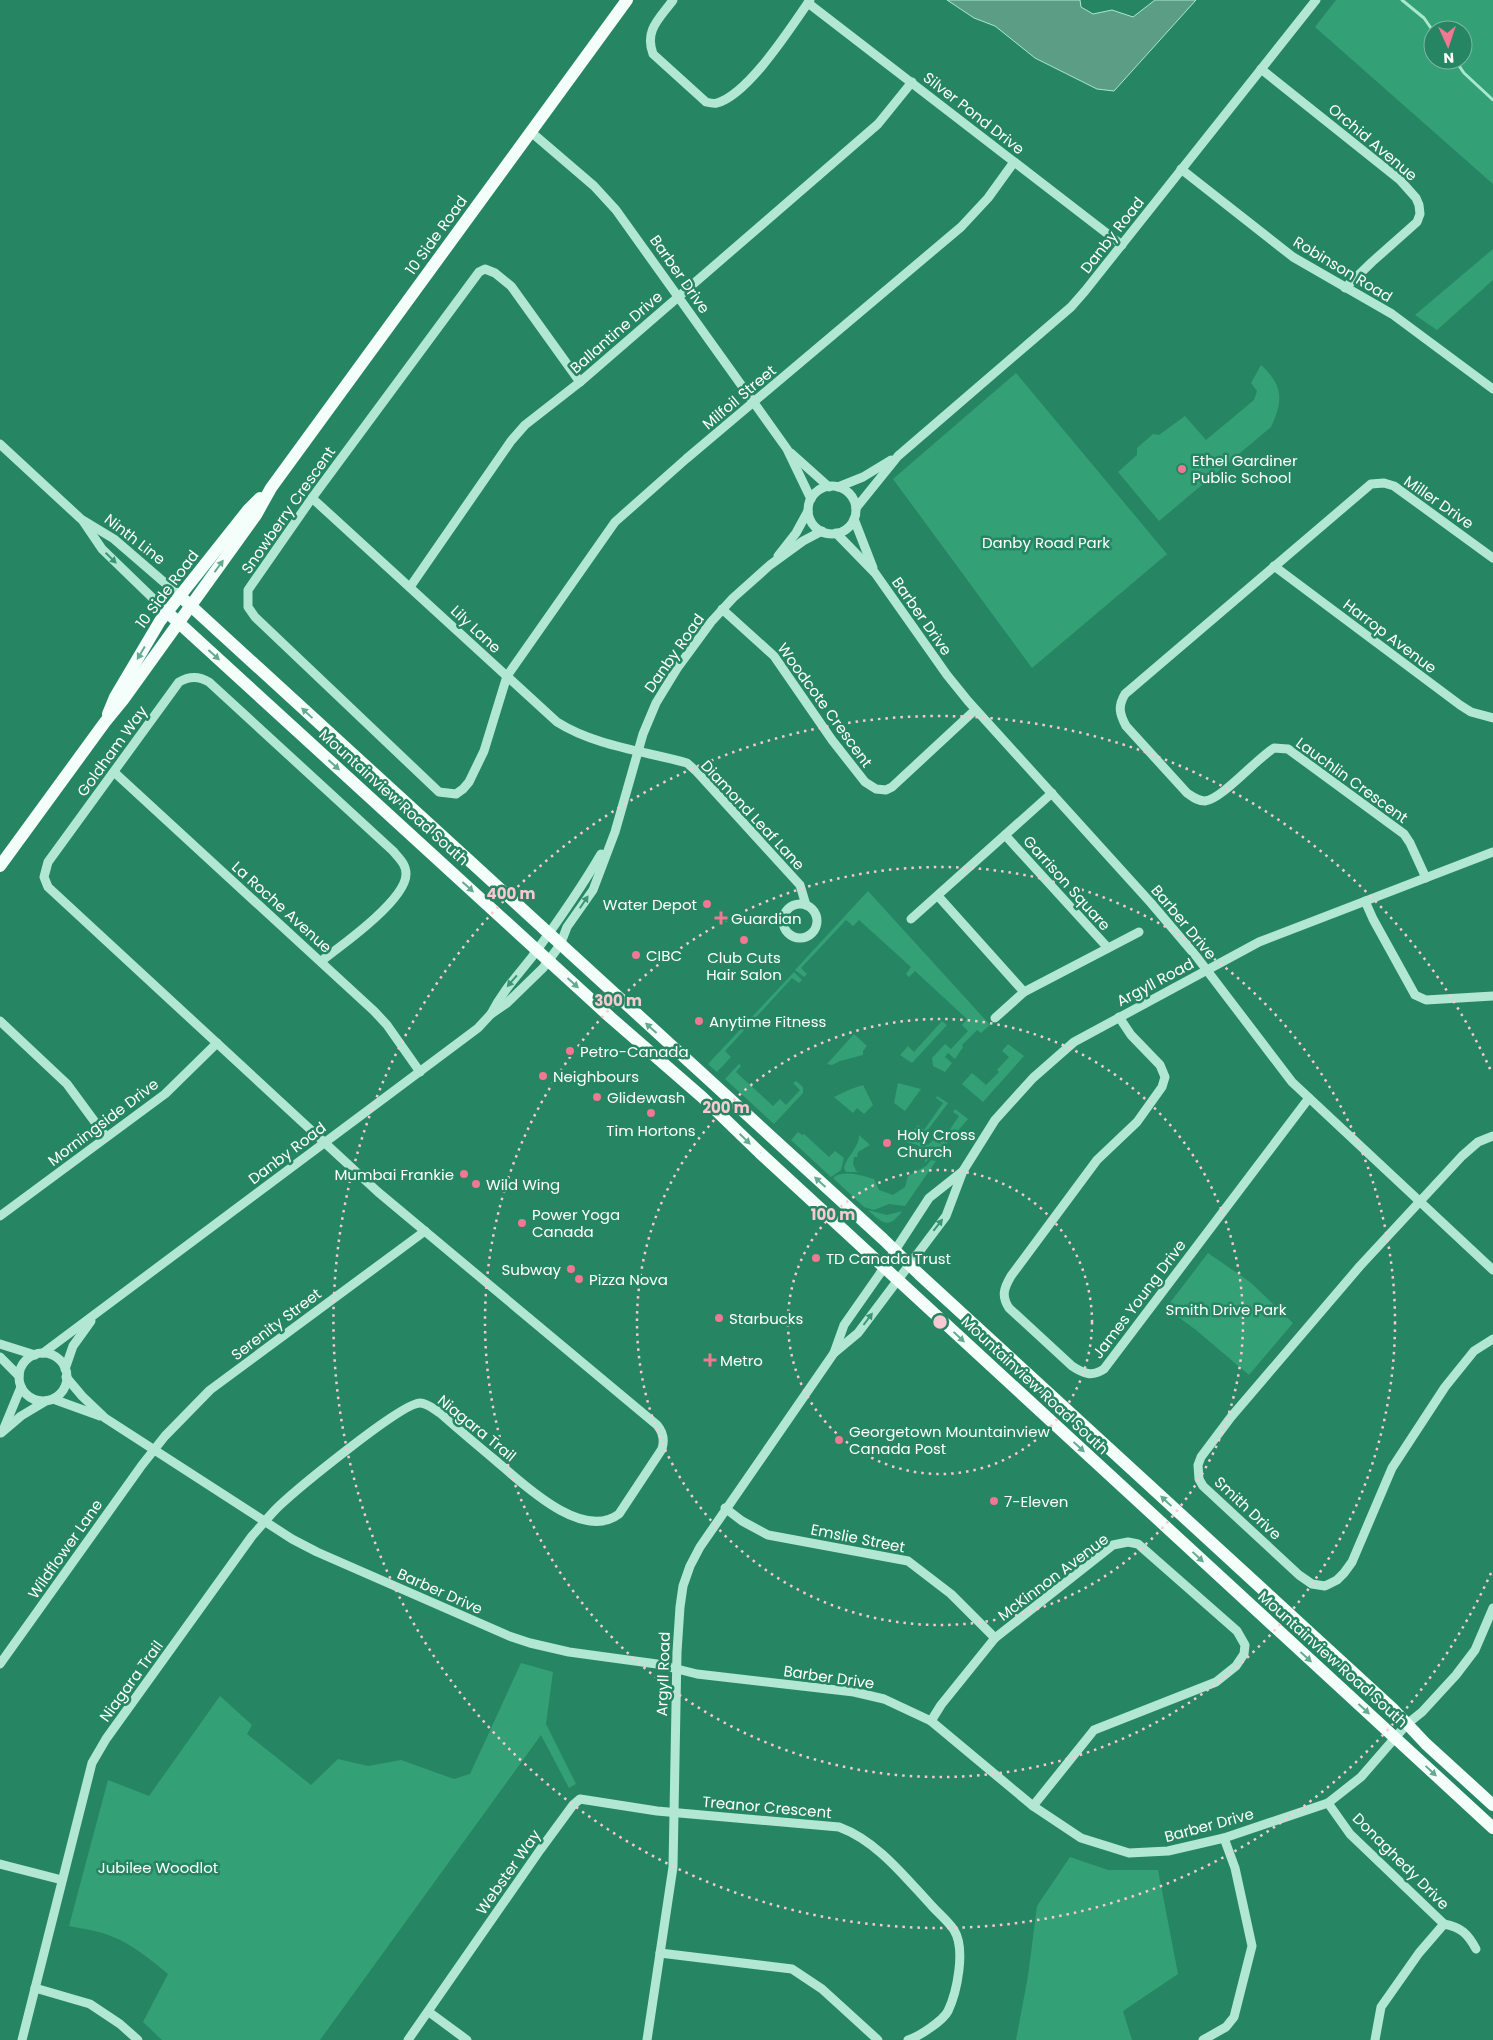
<svg xmlns="http://www.w3.org/2000/svg" width="1493" height="2040" font-family="Poppins,sans-serif">
  <style>
    .green { fill: #34a076; fill-rule: evenodd }
    .water { fill: #5c9e85; stroke: #a6e9ce }
    .lines { fill: none; stroke-linecap: round; stroke-linejoin: round }
    .stream { stroke: #a6e9ce; stroke-width: 3 }
    .minor { stroke: #b2e8d3; stroke-width: 9 }
    .major { stroke: #f4fefb; stroke-width: 12 }
    .oneway { fill: #3b9574 }
    .oneway2 { fill: #64aa91 }
    .ring { fill: none; stroke: #f9c9d3; stroke-width: 2.5; stroke-dasharray: 2.5 5 }
    .poi-dot { fill: #f17792; stroke: #268663; stroke-width: 2 }
    .labels { text-anchor: middle; dominant-baseline: central; stroke-width: 5; stroke-linejoin: round; paint-order: stroke }
    .street-label { font-size: 15px; fill: #fff; stroke: #268663 }
    .poi-label { font-size: 15px; fill: #fff; stroke: #268663; text-anchor: start }
    .park-label { font-size: 15px; fill: #fff; stroke: #268663 }
    .centre { fill: #f9c9d3; stroke: #268663; stroke-width: 2.5 }
    .ring-label { font-size: 15px; text-anchor: middle; font-weight: bold; fill: #f9c9d3; stroke: #268663; stroke-width: 5; stroke-linejoin: round; paint-order: stroke }
  </style>
  <rect width="100%" height="100%" fill="#268663"/>
  <g class="green">
    <path d="M1336,0H1493V184L1315,27ZM1433,30H1463V60H1433Z"/>
    <path d="M1493,249V280L1437,330L1415,315Z"/>
    <path d="M1261,365C1284,386 1283,401 1271,427L1159,521L1118,472L1137,455V448L1153,434L1159,435L1185,416L1206,440L1254,400L1257,391L1251,383Z"/>
    <path d="M1016,373L1167,554L1032,668L893,479Z"/>
    <path d="M868,891L990,1025L981,1033L977,1030L962,1045L963,1047L955,1059L948,1053L945,1057L952,1063L945,1072L933,1066L932,1058L945,1044L951,1049L968,1031L962,1025L967,1019L915,971L909,977L906,974L911,967L859,920L853,926L846,920L801,968L807,974L804,977L795,970Z"/>
    <path d="M794,972L802,980L799,983L792,978L725,1051L731,1057L717,1072L708,1064Z"/>
    <path d="M942,1021L947,1025L912,1063L900,1055L908,1046L914,1052Z"/>
    <path d="M854,1034L867,1046L863,1051V1055L840,1061L832,1065L827,1064Z"/>
    <path d="M1008,1044L1024,1056L983,1102L962,1084L972,1073L986,1085L999,1072L997,1070L1009,1057L1002,1051Z"/>
    <path d="M739,1064L741,1066L736,1072L773,1106L780,1099L786,1105L800,1090L793,1083L796,1081L803,1087V1093L774,1124L725,1079Z"/>
    <path d="M898,1083L921,1089L905,1111L894,1103Z"/>
    <path d="M863,1085L873,1105L864,1114L857,1108L853,1113L834,1097L851,1089Z"/>
    <path d="M937,1096L948,1103L921,1139L928,1145L933,1140L940,1144L959,1116L953,1112L955,1109L968,1119L948,1142L937,1158L930,1157L925,1163V1156L923,1150H920L918,1145L905,1142L918,1125L924,1130L943,1103L936,1098Z"/>
    <path d="M798,1132L802,1135L804,1134L829,1157L835,1151L844,1158L841,1170L831,1177L791,1140Z"/>
    <path d="M859,1135L870,1145L858,1152L857,1157H854L853,1164L856,1171L859,1172H846L844,1168C847,1156 860,1146 859,1135Z"/>
    <path d="M931,1160L936,1161L905,1206L889,1204L874,1210L864,1207L833,1178C844,1169 862,1176 874,1179L879,1190L893,1195L905,1187L908,1176L926,1166Z"/>
    <path d="M868,1210L887,1215L902,1211C889,1230 882,1223 868,1210Z"/>
    <path d="M1208,1253L1250,1282L1293,1323L1249,1375L1196,1330L1166,1308Z"/>
    <path d="M521,1663L553,1672L546,1724L576,1784L569,1788L541,1735L320,2040H162L143,2022L168,1974C150,1959 131,1943 108,1935C96,1930 82,1929 69,1926L108,1780L149,1796L220,1696L252,1725L247,1734L311,1785L338,1759L368,1766L401,1760L454,1779L470,1774Z"/>
    <path d="M1070,1857L1108,1870H1158L1178,1974L1123,2011L1132,2040H1016L1028,1976L1037,1906Z"/>
  </g>
  <path class="water" d="M947,0H1080L1081,7L1093,14L1112,10L1133,17L1155,0H1196L1114,91L1097,89L1035,58L995,26L974,18Z"/>
  <g class="lines">
    <g class="stream">
      <path d="M1402,0L1424,18L1433,31"/>
      <path d="M1455,60L1464,73L1493,100"/>
    </g>
    <g class="minor">
      <path d="M673,0C660,18 644,30 653,54L706,102C710,103 714,104 717,103C749,94 791,27 810,0"/>
      <path d="M808,3L1122,245"/>
      <path d="M1261,69L1400,180L1416,198L1419,205L1420,214L1417,222L1372,262L1345,288"/>
      <path d="M531,132L594,186L616,210L787,449L811,499"/>
      <path d="M1181,169L1293,257L1392,314L1493,389"/>
      <path d="M580,382L511,286L495,273L485,269L479,272L312,498L248,590V607L255,617L439,792L456,794L463,789L469,782L484,751L507,676L615,522L686,459L961,227L988,198L1014,162"/>
      <path d="M0,444L81,519L114,539L180,596"/>
      <path d="M791,453L829,487"/>
      <circle cx="832" cy="510" r="24"/>
      <path d="M838,487L863,477L891,460"/>
      <path d="M312,498L557,722C595,746 644,751 687,763L697,772L800,885L806,905"/>
      <path d="M856,508L898,456L1028,344L1071,307L1085,291L1316,0"/>
      <path d="M854,519L873,568"/>
      <path d="M83,521L102,549L167,612"/>
      <path d="M836,533L875,573L947,675L968,701L1151,903L1196,956L1292,1082L1493,1270"/>
      <path d="M778,556L796,533L808,511"/>
      <path d="M1274,566L1460,705L1471,712L1493,718"/>
      <path d="M410,587L511,441L525,425L580,382L878,124L912,82"/>
      <path d="M722,609L774,656L832,740L865,782L876,789L886,790L892,787L975,710"/>
      <path d="M114,772L374,1011L387,1025L420,1072"/>
      <path d="M1005,835L1108,948"/>
      <path d="M1426,878L1410,843L1404,834L1288,749L1274,748C1256,759 1222,799 1205,801C1197,801 1193,797 1187,793L1126,726C1119,713 1118,706 1125,694L1371,484L1384,483L1394,486L1493,558"/>
      <path d="M938,896L1024,992"/>
      <path d="M1365,901L1373,919L1415,995L1426,1000L1493,996"/>
      <circle cx="800" cy="921" r="17"/>
      <path d="M911,919L1052,793"/>
      <path d="M491,1014C502,992 517,976 532,957C556,924 580,890 601,854"/>
      <path d="M1119,1017L1131,1035L1160,1065L1165,1077L1162,1087L1137,1122L1097,1160L1011,1276C1004,1288 1001,1296 1009,1308L1072,1366C1084,1374 1092,1377 1104,1369L1309,1098"/>
      <path d="M995,1018L1024,992L1139,932"/>
      <path d="M0,1021L67,1084L106,1137"/>
      <path d="M1493,1136L1478,1142L1462,1156L1360,1266L1231,1417L1201,1457L1198,1465L1199,1479L1203,1486L1299,1575L1312,1584L1325,1586L1337,1580L1344,1573L1352,1562L1392,1468L1445,1387L1474,1351L1493,1339"/>
      <path d="M0,1216L165,1094L217,1043"/>
      <path d="M0,1344L35,1355"/>
      <path d="M43,1353L458,1043L478,1028L491,1014L507,1003L543,968L560,945L567,927L593,890L615,832L643,734L656,703L678,667L711,622L733,598L770,565L803,541L822,531"/>
      <path d="M834,1353L844,1325L879,1275L929,1198L963,1171"/>
      <circle cx="43" cy="1377" r="24"/>
      <path d="M0,1357L19,1376"/>
      <path d="M65,1369L73,1346L91,1321"/>
      <path d="M66,1377L82,1396L105,1418L292,1539L317,1552L509,1636L530,1643L569,1652L657,1664L697,1674L854,1692L884,1699L931,1721L1033,1806L1081,1838L1129,1853L1168,1851L1224,1838L1328,1803L1361,1777L1407,1724L1422,1712L1456,1675L1475,1650L1493,1608"/>
      <path d="M53,1399L100,1416"/>
      <path d="M4,1428L21,1387"/>
      <path d="M1,1433L21,1416L46,1401"/>
      <path d="M725,1508L742,1521L768,1535L908,1561L951,1594L995,1638"/>
      <path d="M0,1664L142,1465L165,1436L210,1390L425,1231"/>
      <path d="M931,1721L941,1705L995,1638L1113,1545L1128,1542L1138,1544L1237,1631L1245,1645L1244,1654L1236,1666L1216,1682L1094,1730L1033,1806"/>
      <path d="M1328,1803L1350,1834L1444,1924"/>
      <path d="M0,1864L62,1880"/>
      <path d="M1444,1924C1461,1927 1468,1934 1476,1949"/>
      <path d="M660,1953L792,1969L822,1989L878,2040"/>
      <path d="M35,1988L90,2004L120,2024L138,2040"/>
      <path d="M429,2012L467,2040"/>
      <path d="M22,2040L92,1763L106,1739L252,1536C261,1526 269,1516 278,1507C296,1490 401,1403 420,1403C427,1403 434,1409 440,1413C458,1429 477,1445 495,1460C522,1483 582,1542 619,1514L662,1449C665,1439 663,1432 657,1425L378,1192L48,887L44,877L48,862L179,682C189,676 199,676 209,682L393,851C399,858 406,864 406,874C406,900 341,946 321,961"/>
      <path d="M408,2040L540,1850L573,1805L580,1799L657,1811L839,1827C877,1841 904,1876 931,1905C938,1913 948,1921 954,1930C966,1949 957,1992 948,2011C943,2021 918,2037 908,2040"/>
      <path d="M647,2040L673,1867L677,1652L680,1607L683,1586L690,1566L700,1547L834,1353L858,1333L946,1216L963,1171L995,1120L1033,1078L1074,1042L1259,942L1493,852"/>
      <path d="M1203,2040L1226,2027L1234,2017L1252,1946L1235,1868L1224,1838"/>
      <path d="M1375,2040L1381,2007L1419,1953L1444,1924"/>
    </g>
    <g class="major">
      <path d="M180,596L883,1239L919,1274L1394,1710L1426,1744L1493,1805"/>
      <path d="M167,612L610,1017L702,1097L760,1153L1493,1828"/>
      <path d="M108,714L115,697L160,621L248,510L260,498"/>
      <path d="M0,866L105,722L123,700L256,515L271,488L627,0"/>
    </g>
  </g>
  <defs><path id="oneway-solid" d="M-6-.8H1V-3.2L6.5 0L1 3.2V.8H-6Z" transform="scale(1.25)"/></defs>
  <g class="oneway">
    <use href="#oneway-solid" transform="translate(111 558) rotate(44)"/>
    <use href="#oneway-solid" transform="translate(584 902) rotate(-56)"/>
    <use href="#oneway-solid" transform="translate(512 981) rotate(131)"/>
    <use href="#oneway-solid" transform="translate(938 1225) rotate(-52)"/>
    <use href="#oneway-solid" transform="translate(868 1319) rotate(-53)"/>
  </g>
  <g class="oneway2">
    <use href="#oneway-solid" transform="translate(219 566) rotate(-54)"/>
    <use href="#oneway-solid" transform="translate(141 653) rotate(121)"/>
    <use href="#oneway-solid" transform="translate(214 655) rotate(42)"/>
    <use href="#oneway-solid" transform="translate(307 713) rotate(-137)"/>
    <use href="#oneway-solid" transform="translate(334 765) rotate(42)"/>
    <use href="#oneway-solid" transform="translate(468 887) rotate(42)"/>
    <use href="#oneway-solid" transform="translate(573 983) rotate(42)"/>
    <use href="#oneway-solid" transform="translate(651 1028) rotate(-138)"/>
    <use href="#oneway-solid" transform="translate(745 1139) rotate(44)"/>
    <use href="#oneway-solid" transform="translate(820 1182) rotate(-138)"/>
    <use href="#oneway-solid" transform="translate(959 1337) rotate(43)"/>
    <use href="#oneway-solid" transform="translate(1079 1447) rotate(43)"/>
    <use href="#oneway-solid" transform="translate(1166 1501) rotate(-137)"/>
    <use href="#oneway-solid" transform="translate(1198 1557) rotate(43)"/>
    <use href="#oneway-solid" transform="translate(1306 1657) rotate(42)"/>
    <use href="#oneway-solid" transform="translate(1364 1709) rotate(42)"/>
    <use href="#oneway-solid" transform="translate(1431 1771) rotate(43)"/>
  </g>
  <g class="ring">
    <circle cx="940" cy="1322" r="152"/>
    <circle cx="940" cy="1322" r="303"/>
    <circle cx="940" cy="1322" r="455"/>
    <path d="M1491 1573A606 606 0 1 1 1491 1071"/>
  </g>
  <g class="poi-dot">
    <circle cx="1182" cy="469" r="5"/>
    <circle cx="707" cy="904" r="5"/>
    <path d="M718.5 910.5h5v5h5v5h-5v5h-5v-5h-5v-5h5z"/>
    <circle cx="744" cy="940" r="5"/>
    <circle cx="636" cy="955" r="5"/>
    <circle cx="699" cy="1021" r="5"/>
    <circle cx="570" cy="1051" r="5"/>
    <circle cx="543" cy="1076" r="5"/>
    <circle cx="597" cy="1097" r="5"/>
    <circle cx="651" cy="1113" r="5"/>
    <circle cx="887" cy="1143" r="5"/>
    <circle cx="464" cy="1174" r="5"/>
    <circle cx="476" cy="1184" r="5"/>
    <circle cx="522" cy="1223" r="5"/>
    <circle cx="816" cy="1258" r="5"/>
    <circle cx="571" cy="1269" r="5"/>
    <circle cx="579" cy="1279" r="5"/>
    <circle cx="719" cy="1318" r="5"/>
    <path d="M707.5 1352.5h5v5h5v5h-5v5h-5v-5h-5v-5h5z"/>
    <circle cx="839" cy="1440" r="5"/>
    <circle cx="994" cy="1501" r="5"/>
  </g>
  <g class="labels">
    <g class="street-label">
      <text transform="translate(974 113) rotate(38)">Silver Pond Drive</text>
      <text transform="translate(1373 142) rotate(40)">Orchid Avenue</text>
      <text transform="translate(436 235) rotate(-54)">10 Side Road</text>
      <text transform="translate(1112 235) rotate(-52)">Danby Road</text>
      <text transform="translate(1343 269) rotate(31)">Robinson Road</text>
      <text transform="translate(680 274) rotate(55)">Barber Drive</text>
      <text transform="translate(616 332) rotate(-41)">Ballantine Drive</text>
      <text transform="translate(739 397) rotate(-40)">Milfoil Street</text>
      <text transform="translate(1439 502) rotate(35)">Miller Drive</text>
      <text transform="translate(288 510) rotate(-55)">Snowberry Crescent</text>
      <text transform="translate(135 539) rotate(38)">Ninth Line</text>
      <text transform="translate(167 589) rotate(-53)">10 Side Road</text>
      <text transform="translate(922 616) rotate(55)">Barber Drive</text>
      <text transform="translate(476 629) rotate(43)">Lily Lane</text>
      <text transform="translate(1390 636) rotate(37)">Harrop Avenue</text>
      <text transform="translate(674 653) rotate(-55)">Danby Road</text>
      <text transform="translate(825 705) rotate(54)">Woodcote Crescent</text>
      <text transform="translate(112 751) rotate(-54)">Goldham Way</text>
      <text transform="translate(1352 780) rotate(36)">Lauchlin Crescent</text>
      <text transform="translate(394 797) rotate(42)">Mountainview Road South</text>
      <text transform="translate(753 815) rotate(47)">Diamond Leaf Lane</text>
      <text transform="translate(1067 883) rotate(48)">Garrison Square</text>
      <text transform="translate(282 907) rotate(42)">La Roche Avenue</text>
      <text transform="translate(1184 922) rotate(50)">Barber Drive</text>
      <text transform="translate(1155 982) rotate(-28)">Argyll Road</text>
      <text transform="translate(103 1122) rotate(-37)">Morningside Drive</text>
      <text transform="translate(287 1153) rotate(-37)">Danby Road</text>
      <text transform="translate(1139 1299) rotate(-53)">James Young Drive</text>
      <text transform="translate(276 1324) rotate(-37)">Serenity Street</text>
      <text transform="translate(1035 1385) rotate(43)">Mountainview Road South</text>
      <text transform="translate(477 1428) rotate(39)">Niagara Trail</text>
      <text transform="translate(1248 1508) rotate(43)">Smith Drive</text>
      <text transform="translate(858 1538) rotate(11)">Emslie Street</text>
      <text transform="translate(65 1549) rotate(-55)">Wildflower Lane</text>
      <text transform="translate(1053 1577) rotate(-37)">McKinnon Avenue</text>
      <text transform="translate(440 1591) rotate(24)">Barber Drive</text>
      <text transform="translate(1333 1659) rotate(42)">Mountainview Road South</text>
      <text transform="translate(663 1674) rotate(-88)">Argyll Road</text>
      <text transform="translate(829 1677) rotate(8)">Barber Drive</text>
      <text transform="translate(131 1681) rotate(-54)">Niagara Trail</text>
      <text transform="translate(767 1807) rotate(5)">Treanor Crescent</text>
      <text transform="translate(1209 1825) rotate(-15)">Barber Drive</text>
      <text transform="translate(1401 1861) rotate(45)">Donaghedy Drive</text>
      <text transform="translate(508 1872) rotate(-55)">Webster Way</text>
    </g>
    <g class="poi-label">
      <text x="1192" y="460">Ethel Gardiner<tspan x="1192" dy="17">Public School</tspan></text>
      <text x="697" y="904" text-anchor="end">Water Depot</text>
      <text x="731" y="918">Guardian</text>
      <text x="646" y="955">CIBC</text>
      <text x="744" y="957" text-anchor="middle">Club Cuts<tspan x="744" dy="17">Hair Salon</tspan></text>
      <text x="709" y="1021">Anytime Fitness</text>
      <text x="580" y="1051">Petro-Canada</text>
      <text x="553" y="1076">Neighbours</text>
      <text x="607" y="1097">Glidewash</text>
      <text x="651" y="1130" text-anchor="middle">Tim Hortons</text>
      <text x="897" y="1134">Holy Cross<tspan x="897" dy="17">Church</tspan></text>
      <text x="454" y="1174" text-anchor="end">Mumbai Frankie</text>
      <text x="486" y="1184">Wild Wing</text>
      <text x="532" y="1214">Power Yoga<tspan x="532" dy="17">Canada</tspan></text>
      <text x="826" y="1258">TD Canada Trust</text>
      <text x="561" y="1269" text-anchor="end">Subway</text>
      <text x="589" y="1279">Pizza Nova</text>
      <text x="729" y="1318">Starbucks</text>
      <text x="720" y="1360">Metro</text>
      <text x="849" y="1431">Georgetown Mountainview<tspan x="849" dy="17">Canada Post</tspan></text>
      <text x="1004" y="1501">7-Eleven</text>
    </g>
    <g class="park-label">
      <text x="1046" y="542">Danby Road Park</text>
      <text x="1226" y="1309">Smith Drive Park</text>
      <text x="158" y="1867">Jubilee Woodlot</text>
    </g>
  </g>
  <circle cx="940" cy="1322" r="8" class="centre"/>
  <g class="ring-label">
    <text x="511" y="899">400 m</text>
    <text x="618" y="1006">300 m</text>
    <text x="726" y="1113">200 m</text>
    <text x="833" y="1220">100 m</text>
  </g>
  <g transform="translate(1448 45) rotate(177)"><circle r="24" fill="#268663" stroke="#7db6a1"/>
  <path d="M0-4L9 19L0 12L-9 19Z" fill="#f17792"/>
  <text y="-8" font-size="14" font-weight="bold" text-anchor="middle" fill="#ffffff">N</text>
  </g>
</svg>
